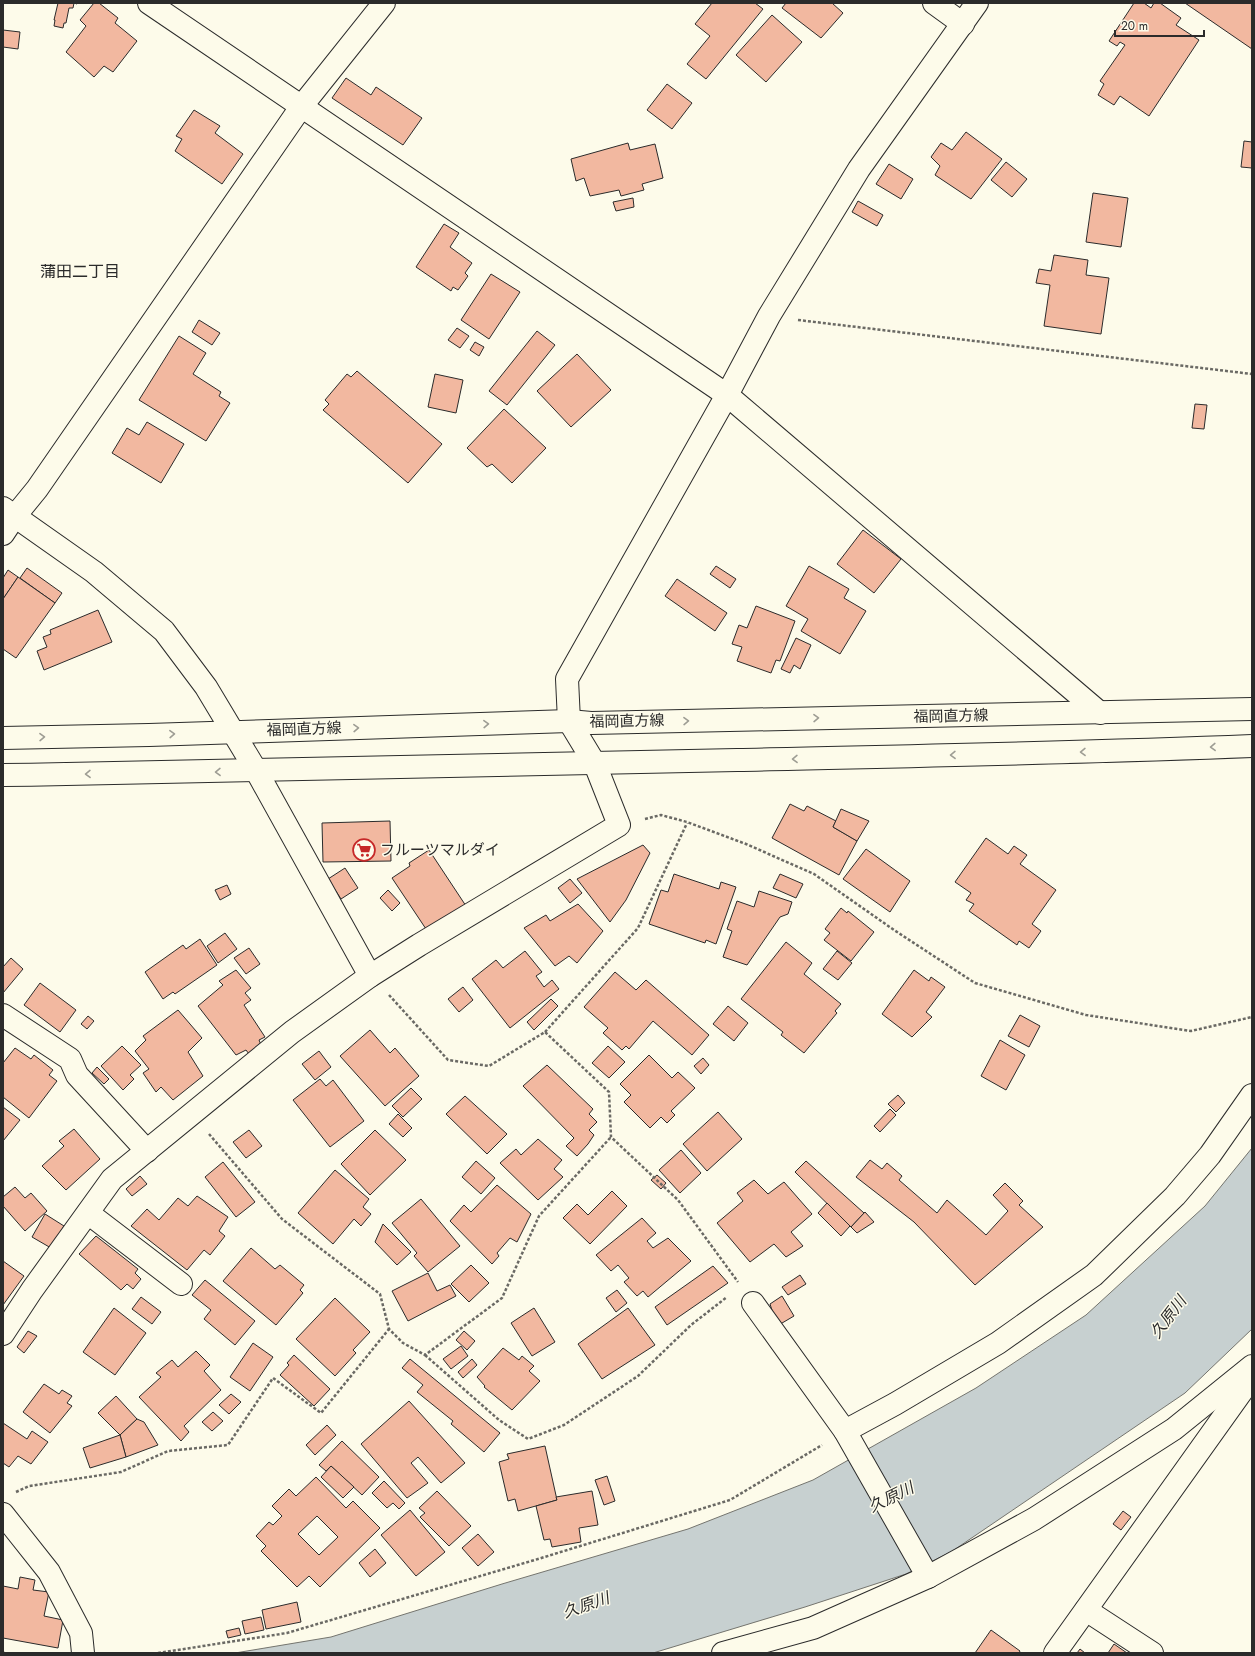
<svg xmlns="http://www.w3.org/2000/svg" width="1255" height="1656" font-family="Jost,'Noto Sans JP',sans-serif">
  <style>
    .water { fill: #c7d0d0; stroke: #74746e }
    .building { fill: #f2b8a0; stroke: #2b2b2b; fill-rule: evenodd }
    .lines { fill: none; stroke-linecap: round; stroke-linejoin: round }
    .street-casing { stroke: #2b2b2b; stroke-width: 24 }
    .secondary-casing { stroke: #2b2b2b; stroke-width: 24 }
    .primary-casing { stroke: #2b2b2b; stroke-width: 24 }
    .path { stroke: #6a6964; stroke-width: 2.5; stroke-dasharray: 3 2; stroke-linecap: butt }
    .street { stroke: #fdfbea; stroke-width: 22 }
    .secondary { stroke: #fdfbea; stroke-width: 22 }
    .primary { stroke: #fdfbea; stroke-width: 22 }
    .oneway { stroke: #9e9d94 }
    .labels { text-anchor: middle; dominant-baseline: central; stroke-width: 3; stroke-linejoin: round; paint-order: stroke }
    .street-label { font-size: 15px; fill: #2b2b2b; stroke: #fdfbea }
    .poi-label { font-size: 15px; fill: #2b2b2b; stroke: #fdfbea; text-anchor: start }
    .neighbourhood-label { font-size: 16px; fill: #2b2b2b; stroke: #fdfbea }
    .water-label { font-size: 16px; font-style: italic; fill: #2b2b2b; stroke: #fdfbea }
  </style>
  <rect width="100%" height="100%" fill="#fdfbea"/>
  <path class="water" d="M1252,1148V1329L1185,1393L951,1552L906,1574L805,1607L653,1653H235L331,1637L502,1584L688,1529L813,1480L976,1388L1086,1315L1205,1206Z"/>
  <g class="building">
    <path d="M58,3H78L77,4L74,3L73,8H69L66,23H64L63,28L54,26L55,20H54Z"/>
    <path d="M94,3H99L118,18L115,23L137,41L113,72L104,66L94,77L66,52L86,26L80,20Z"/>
    <path d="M712,3H755L763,9L706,79L687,64L710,36L695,24Z"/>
    <path d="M786,3H832L843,13L821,38L782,8Z"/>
    <path d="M1134,3H1144L1151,8L1154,3H1160L1181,18L1176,25L1199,40L1149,116L1120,96L1114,105L1098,95L1104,84L1100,81L1125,45L1120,42L1117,46L1109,41Z"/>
    <path d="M1185,3H1252V49Z"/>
    <path d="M772,15L802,42L766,82L736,55Z"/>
    <path d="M3,30L20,32L18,49L3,47Z"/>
    <path d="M346,78L371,95L376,87L422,118L403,145L332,98Z"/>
    <path d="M667,84L692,103L672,129L647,110Z"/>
    <path d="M194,110L220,126L215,133L243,154L222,184L175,151L182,139L176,136Z"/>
    <path d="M966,132L1002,159L971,199L935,175L940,166L931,157L941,143L952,150Z"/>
    <path d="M1244,141L1252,142V168L1241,167Z"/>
    <path d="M628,143L630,150L655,144L663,178L642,184L644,190L621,196L619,190L590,196L584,178L576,181L571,159Z"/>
    <path d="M1006,162L1027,179L1012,197L991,180Z"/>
    <path d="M889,164L913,179L901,199L876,184Z"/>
    <path d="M1093,193L1128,198L1121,247L1086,242Z"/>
    <path d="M633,198L634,207L616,211L613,202Z"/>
    <path d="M858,201L883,215L877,226L852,212Z"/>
    <path d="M444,224L459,233L450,247L472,263L465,273L468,276L458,290L453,287L451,291L416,267Z"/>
    <path d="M1054,255L1088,260L1086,275L1109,278L1101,334L1044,326L1050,285L1036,283L1039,269L1051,271Z"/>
    <path d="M491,274L520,292L489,339L461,320Z"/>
    <path d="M199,320L220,333L212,345L192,332Z"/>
    <path d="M457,328L469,336L460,348L448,340Z"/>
    <path d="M537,331L555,345L507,405L489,391Z"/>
    <path d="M179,336L206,353L193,374L221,392L219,396L230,403L206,441L139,400Z"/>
    <path d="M475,342L484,347L479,356L470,350Z"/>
    <path d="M577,354L611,390L571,427L537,391Z"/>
    <path d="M357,371L442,444L408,483L323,410L329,404L325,400L347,374L351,377Z"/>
    <path d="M435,374L463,380L456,413L428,407Z"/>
    <path d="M1195,404L1207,405L1204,429L1192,428Z"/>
    <path d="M504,409L546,448L512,483L492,464L487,467L467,448Z"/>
    <path d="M147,422L184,444L161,483L112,453L127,428L139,435Z"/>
    <path d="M863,530L901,559L874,593L837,564Z"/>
    <path d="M716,566L736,579L730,588L710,574Z"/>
    <path d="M809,566L849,589L844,598L866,611L840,654L801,631L808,619L786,606Z"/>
    <path d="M27,568L62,593L55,603L20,578Z"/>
    <path d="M8,570L18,577L3,599V578Z"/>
    <path d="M18,577L55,603L16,658L3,649V599Z"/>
    <path d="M677,579L727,613L715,631L665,596Z"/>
    <path d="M756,606L795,621L780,661L776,660L771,673L737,661L742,647L732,644L739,625L747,628Z"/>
    <path d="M98,610L112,642L44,670L37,651L47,647L43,637L51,634L50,630Z"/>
    <path d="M796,638L811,645L800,669L794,665L790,673L781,669Z"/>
    <path d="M790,804L804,811L807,806L836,821L833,827L857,841L839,875L772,838Z"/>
    <path d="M841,809L869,821L857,841L833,827Z"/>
    <path d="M390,821L391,861L323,862L322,823Z"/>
    <path d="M986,838L1008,854L1014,846L1027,855L1020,864L1056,890L1032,924L1041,931L1029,948L1019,941L1017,945L969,911L974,904L966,900L971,893L955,882Z"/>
    <path d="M643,845L650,853L626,900L610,922L577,879Z"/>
    <path d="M866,849L910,881L890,912L843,879Z"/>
    <path d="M429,850L468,909L430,935L392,878L410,866L409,863Z"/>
    <path d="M345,868L358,888L341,899L328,879Z"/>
    <path d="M674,874L719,889L721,882L736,887L716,944L706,940L705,943L649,924L661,890L668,892Z"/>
    <path d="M780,874L803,884L796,898L773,888Z"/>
    <path d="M570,879L582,893L570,903L558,888Z"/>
    <path d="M227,885L231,894L220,900L215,890Z"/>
    <path d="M388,890L400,903L392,911L380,898Z"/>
    <path d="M759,891L792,902L788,914L780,917L747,965L723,957L732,931L727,929L737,901L754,907Z"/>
    <path d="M578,904L603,931L577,963L569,956L555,966L524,928L546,915L550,921Z"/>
    <path d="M841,908L847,913L848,911L874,932L851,961L824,940L830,933L825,929Z"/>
    <path d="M225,933L237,949L218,963L207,946Z"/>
    <path d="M200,939L217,965L175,994L173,992L163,999L145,972L183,945L186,949Z"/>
    <path d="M786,942L812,963L804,974L841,1004L835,1011L837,1013L804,1053L781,1035L783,1032L741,999Z"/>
    <path d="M249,948L260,964L246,974L234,958Z"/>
    <path d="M525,951L542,972L536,976L544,987L552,980L559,989L510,1028L472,979L496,960L503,968Z"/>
    <path d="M837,951L852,963L838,980L823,969Z"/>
    <path d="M11,958L23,969L3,993V967Z"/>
    <path d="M236,970L251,988L245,993L251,1000L244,1005L265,1037L259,1040L262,1047L249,1054L246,1050L236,1055L198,1006L223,985L219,981Z"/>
    <path d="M914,970L929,981L931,977L945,987L926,1012L932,1017L912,1037L882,1014Z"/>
    <path d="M615,972L636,990L646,980L709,1035L692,1055L653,1021L629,1049L626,1046L622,1050L603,1033L608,1028L584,1007Z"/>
    <path d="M40,983L76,1010L60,1032L24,1005Z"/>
    <path d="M463,987L473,1000L459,1012L448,999Z"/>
    <path d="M551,999L558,1006L534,1030L527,1022Z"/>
    <path d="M728,1006L748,1023L734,1041L713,1024Z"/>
    <path d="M178,1010L202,1038L188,1052L203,1076L173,1100L161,1087L156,1092L143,1073L149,1069L135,1051L146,1040L143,1036Z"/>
    <path d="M1020,1015L1040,1026L1029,1047L1008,1036Z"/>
    <path d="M88,1016L94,1021L87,1029L81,1024Z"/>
    <path d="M370,1030L390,1053L395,1048L419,1076L385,1106L340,1056Z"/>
    <path d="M1000,1040L1025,1055L1006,1090L981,1076Z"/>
    <path d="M122,1046L141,1065L130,1075L134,1079L123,1090L101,1066Z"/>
    <path d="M608,1046L625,1062L609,1078L592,1063Z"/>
    <path d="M15,1048L31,1059L34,1055L53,1070L49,1075L57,1081L29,1118L3,1097V1063Z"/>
    <path d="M319,1051L331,1067L315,1080L302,1064Z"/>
    <path d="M649,1055L672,1078L678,1072L695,1088L671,1111L675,1115L667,1123L661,1117L650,1128L624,1102L631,1095L620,1084Z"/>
    <path d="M703,1058L709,1065L701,1074L694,1066Z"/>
    <path d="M547,1065L593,1109L589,1114L597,1122L589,1130L594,1135L588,1144L577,1156L566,1146L574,1138L523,1086Z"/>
    <path d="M97,1067L109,1079L104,1084L92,1073Z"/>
    <path d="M320,1079L326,1086L333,1080L364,1121L330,1147L293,1100Z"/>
    <path d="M411,1088L422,1099L403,1117L392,1106Z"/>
    <path d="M898,1095L905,1103L896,1112L888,1104Z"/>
    <path d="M465,1096L507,1134L487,1154L446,1114Z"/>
    <path d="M3,1107L20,1120L3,1141Z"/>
    <path d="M890,1109L896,1115L880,1132L874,1126Z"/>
    <path d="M718,1112L742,1139L707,1171L683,1144Z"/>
    <path d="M398,1114L412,1128L403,1137L389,1124Z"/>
    <path d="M74,1129L100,1159L66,1190L42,1166L64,1146L59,1141Z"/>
    <path d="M249,1130L262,1146L246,1158L233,1142Z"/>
    <path d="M375,1130L406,1160L370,1195L341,1164Z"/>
    <path d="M538,1139L562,1160L554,1169L563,1177L538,1200L500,1163L516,1149L521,1155Z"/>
    <path d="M681,1150L701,1173L680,1193L659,1170Z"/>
    <path d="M870,1160L882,1169L887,1163L902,1176L899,1180L937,1213L947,1200L986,1235L1008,1211L993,1195L1005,1183L1023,1201L1019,1205L1043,1227L975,1285L914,1222L856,1177Z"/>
    <path d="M476,1161L495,1178L481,1194L462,1177Z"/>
    <path d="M806,1161L864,1213L851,1227L795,1172Z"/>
    <path d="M223,1162L255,1202L236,1217L205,1177Z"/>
    <path d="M335,1170L369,1199L363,1207L371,1214L361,1226L354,1219L333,1244L298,1213Z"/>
    <path d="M657,1175L666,1183L661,1189L651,1180Z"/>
    <path d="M140,1176L147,1184L132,1196L126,1189Z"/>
    <path d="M754,1180L768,1194L784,1182L812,1214L791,1232L803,1246L786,1257L774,1244L750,1262L717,1223L743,1201L737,1193Z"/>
    <path d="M497,1185L531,1214L517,1242L510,1238L497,1253L499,1256L492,1264L450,1221L464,1205L471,1212Z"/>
    <path d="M15,1187L25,1198L31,1193L47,1211L25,1231L3,1206V1197Z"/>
    <path d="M612,1191L627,1206L590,1244L563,1218L577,1204L588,1215Z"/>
    <path d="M197,1196L228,1217L219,1231L225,1236L210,1255L204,1250L187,1270L131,1226L147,1209L159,1220L178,1198L188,1206Z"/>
    <path d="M421,1199L460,1246L428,1272L414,1256L417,1253L392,1223Z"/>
    <path d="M827,1203L850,1226L841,1236L818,1213Z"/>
    <path d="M865,1212L874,1222L857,1233L851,1227Z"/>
    <path d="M45,1214L64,1226L51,1248L32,1237Z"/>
    <path d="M642,1218L656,1233L647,1241L653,1248L668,1238L691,1261L648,1297L643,1291L637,1296L624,1282L629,1278L618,1265L611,1271L596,1255Z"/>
    <path d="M383,1224L411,1252L397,1265L375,1242Z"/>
    <path d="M96,1236L138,1269L135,1273L141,1279L133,1289L127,1284L121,1290L79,1254Z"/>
    <path d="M251,1248L275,1269L280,1265L304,1285L300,1290L303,1293L276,1325L223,1281Z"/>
    <path d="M3,1261L24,1276L3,1305Z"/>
    <path d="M471,1265L489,1283L469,1302L451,1284Z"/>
    <path d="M713,1266L728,1283L667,1325L655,1307Z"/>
    <path d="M428,1273L437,1291L450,1285L456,1296L408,1321L392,1291Z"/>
    <path d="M800,1275L806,1284L788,1295L782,1287Z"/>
    <path d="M205,1280L255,1321L235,1345L204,1319L211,1310L192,1295Z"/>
    <path d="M617,1290L627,1303L616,1312L606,1298Z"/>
    <path d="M782,1296L794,1316L777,1326L770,1304Z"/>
    <path d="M141,1297L161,1312L152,1324L132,1309Z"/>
    <path d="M335,1298L370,1332L353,1350L356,1353L335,1376L296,1339Z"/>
    <path d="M114,1308L146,1333L115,1375L83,1352Z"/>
    <path d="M534,1308L555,1342L532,1356L511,1323Z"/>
    <path d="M628,1308L655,1345L602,1379L578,1344Z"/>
    <path d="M28,1331L37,1336L24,1353L17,1347Z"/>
    <path d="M464,1331L475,1341L467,1350L456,1340Z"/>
    <path d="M253,1343L273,1357L250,1391L230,1377Z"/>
    <path d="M461,1346L468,1356L451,1369L443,1359Z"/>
    <path d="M503,1348L519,1360L522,1356L534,1366L529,1371L540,1381L512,1410L484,1387L485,1386L477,1377Z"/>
    <path d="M196,1351L210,1365L204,1371L221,1390L184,1426L189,1432L181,1441L139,1397L161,1377L156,1373L172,1360L178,1367Z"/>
    <path d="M294,1355L330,1389L314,1406L280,1375L289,1365L287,1363Z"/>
    <path d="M410,1359L500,1433L484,1452L451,1424L453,1421L417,1392L423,1385L402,1368Z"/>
    <path d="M472,1359L477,1365L463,1378L458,1372Z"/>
    <path d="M44,1384L59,1394L62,1390L72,1396L67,1403L72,1406L50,1433L23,1412Z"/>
    <path d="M231,1394L241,1402L229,1414L219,1405Z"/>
    <path d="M116,1396L137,1419L120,1435L98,1413Z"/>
    <path d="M409,1401L465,1463L441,1483L418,1457L411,1463L428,1483L407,1498L361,1444Z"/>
    <path d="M213,1412L223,1421L212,1431L202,1422Z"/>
    <path d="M137,1419L144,1422L158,1445L126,1457L120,1435Z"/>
    <path d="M3,1423L27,1439L32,1431L48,1442L31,1464L18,1456L9,1467L3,1463Z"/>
    <path d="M327,1425L336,1435L315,1455L306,1445Z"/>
    <path d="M120,1435L126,1457L90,1468L83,1448Z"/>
    <path d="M342,1441L379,1477L362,1495L331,1466L326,1471L319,1465Z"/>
    <path d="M545,1446L557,1500L518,1511L515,1499L508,1501L499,1462L509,1459L507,1454Z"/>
    <path d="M331,1466L354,1487L343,1498L321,1477Z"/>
    <path d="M607,1476L615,1501L604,1505L595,1480Z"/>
    <path d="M316,1477L346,1508L353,1501L380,1528L320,1587L309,1576L297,1587L261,1551L266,1546L256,1536L269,1522L273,1525L282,1516L272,1506L289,1489L296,1496ZM317,1516L338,1537L319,1555L298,1534Z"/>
    <path d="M384,1481L405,1503L399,1509L393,1503L387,1508L372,1493Z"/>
    <path d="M437,1491L471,1526L449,1546L420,1517L425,1513L419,1508Z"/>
    <path d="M592,1491L598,1525L579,1528L581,1542L552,1547L550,1539L544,1540L536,1506L557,1500L556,1497Z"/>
    <path d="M410,1510L445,1552L416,1576L381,1535Z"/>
    <path d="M1123,1511L1131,1517L1121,1530L1113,1524Z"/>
    <path d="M478,1534L494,1552L478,1566L462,1548Z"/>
    <path d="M375,1549L386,1563L370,1577L359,1563Z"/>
    <path d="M20,1577L35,1580L33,1590L49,1592L44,1616L63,1620L58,1648L3,1638V1586L18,1589Z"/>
    <path d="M297,1602L301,1622L266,1629L262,1610Z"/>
    <path d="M261,1617L264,1630L245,1634L242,1621Z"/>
    <path d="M239,1628L241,1635L228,1638L226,1631Z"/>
    <path d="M991,1630L1020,1651L1019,1653H975Z"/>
    <path d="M1114,1644L1127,1653H1108Z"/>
    <path d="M1080,1649L1085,1653H1077Z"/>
  </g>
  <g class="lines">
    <g class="street-casing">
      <g id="street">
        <path d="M149,3L727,395L1100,713"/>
        <path d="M934,3L963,24"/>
        <path d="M3,534L15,516L37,489L301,107L384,3"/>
        <path d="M257,772L370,976"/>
        <path d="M3,1015L70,1059L77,1075L147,1151"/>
        <path d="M88,1213L181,1284"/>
        <path d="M753,1303L845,1431L895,1404L998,1343L1094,1275L1175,1196L1210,1155L1252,1095"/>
        <path d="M3,1334L32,1290L112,1179L292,1032L370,976L419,945L619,825L595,764"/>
        <path d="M845,1431L928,1577"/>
        <path d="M3,1514L49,1572L81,1633L83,1653"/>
        <path d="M1086,1610L1152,1653"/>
        <path d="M723,1653L813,1628L928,1577L1034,1519L1174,1429L1252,1366"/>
        <path d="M1055,1653L1252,1377"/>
      </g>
    </g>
    <g class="secondary-casing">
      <g id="secondary">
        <path d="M3,508L94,572L164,631L206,687L257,772"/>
        <path d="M595,764L569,721L567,679L727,395L769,316L859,169L977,3"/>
      </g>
    </g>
    <g class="primary-casing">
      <g id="primary">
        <path d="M3,738L149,735L569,721L591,723L1252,709"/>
        <path d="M3,775C248,772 493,766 737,760C909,756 1081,753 1252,746"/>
      </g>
    </g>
    <g class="path">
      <path d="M798,320L1252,374"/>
      <path d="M645,819L661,815L687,822L746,844L814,874L894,930L975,983L1086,1015L1191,1031L1252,1017"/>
      <path d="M389,995L448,1060L489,1066L545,1032L609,1092L611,1137L678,1200L738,1282"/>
      <path d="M545,1032L638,928L687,823"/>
      <path d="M209,1134L282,1219L380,1294L389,1329L403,1343L425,1355L502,1298L539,1216L611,1137"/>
      <path d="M425,1355L499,1420L528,1439L564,1425L638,1376L691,1325L727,1297"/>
      <path d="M16,1492L29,1486L121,1472L168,1451L228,1445L273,1378L321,1413L389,1329"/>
      <path d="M3,1653H5"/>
      <path d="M158,1653L287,1633L538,1559L730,1500L822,1445"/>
    </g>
    <use href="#street" class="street"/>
    <use href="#secondary" class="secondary"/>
    <use href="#primary" class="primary"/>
  </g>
  <defs><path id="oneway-chevron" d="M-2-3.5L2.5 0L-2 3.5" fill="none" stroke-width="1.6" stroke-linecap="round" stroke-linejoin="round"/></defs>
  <g class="oneway">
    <use href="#oneway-chevron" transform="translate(816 718) rotate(-1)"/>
    <use href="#oneway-chevron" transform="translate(686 721) rotate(-1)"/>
    <use href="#oneway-chevron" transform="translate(486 724) rotate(-2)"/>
    <use href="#oneway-chevron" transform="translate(356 728) rotate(-2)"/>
    <use href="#oneway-chevron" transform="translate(172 734) rotate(-2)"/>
    <use href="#oneway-chevron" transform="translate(42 737) rotate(-1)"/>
    <use href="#oneway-chevron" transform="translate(1213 747) rotate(178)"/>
    <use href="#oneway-chevron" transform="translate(1083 752) rotate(179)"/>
    <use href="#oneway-chevron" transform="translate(953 755) rotate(179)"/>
    <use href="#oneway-chevron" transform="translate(795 759) rotate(179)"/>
    <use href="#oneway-chevron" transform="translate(218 772) rotate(179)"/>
    <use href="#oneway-chevron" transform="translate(88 774) rotate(179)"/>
  </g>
  <defs>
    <g id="supermarket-ring" transform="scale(1.15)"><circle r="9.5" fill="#fdfbea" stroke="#c62828" stroke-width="1.5"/><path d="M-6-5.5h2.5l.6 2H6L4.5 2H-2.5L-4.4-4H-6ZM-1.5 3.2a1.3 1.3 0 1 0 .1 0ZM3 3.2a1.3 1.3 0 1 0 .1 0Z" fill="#c62828"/></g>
  </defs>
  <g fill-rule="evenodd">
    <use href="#supermarket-ring" x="364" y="850"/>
  </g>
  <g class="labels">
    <g class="street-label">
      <text transform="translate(951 716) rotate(-1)">福岡直方線</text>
      <text transform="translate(627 721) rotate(-1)">福岡直方線</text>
      <text transform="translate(304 729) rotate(-2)">福岡直方線</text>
    </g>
    <g class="poi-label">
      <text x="380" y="850">フルーツマルダイ</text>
    </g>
    <g class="neighbourhood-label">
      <text x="80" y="271">蒲田二丁目</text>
    </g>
    <g class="water-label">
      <text transform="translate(1168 1317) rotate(-53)">久原川</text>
      <text transform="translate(891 1497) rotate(-26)">久原川</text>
      <text transform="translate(586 1605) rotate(-19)">久原川</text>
    </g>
  </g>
  <rect width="1255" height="1656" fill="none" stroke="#2b2b2b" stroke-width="8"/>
  <path d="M1115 30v6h89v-6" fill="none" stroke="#2b2b2b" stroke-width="2"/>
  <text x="1121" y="30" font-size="12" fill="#2b2b2b" stroke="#fdfbea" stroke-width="3" paint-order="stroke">20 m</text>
</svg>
